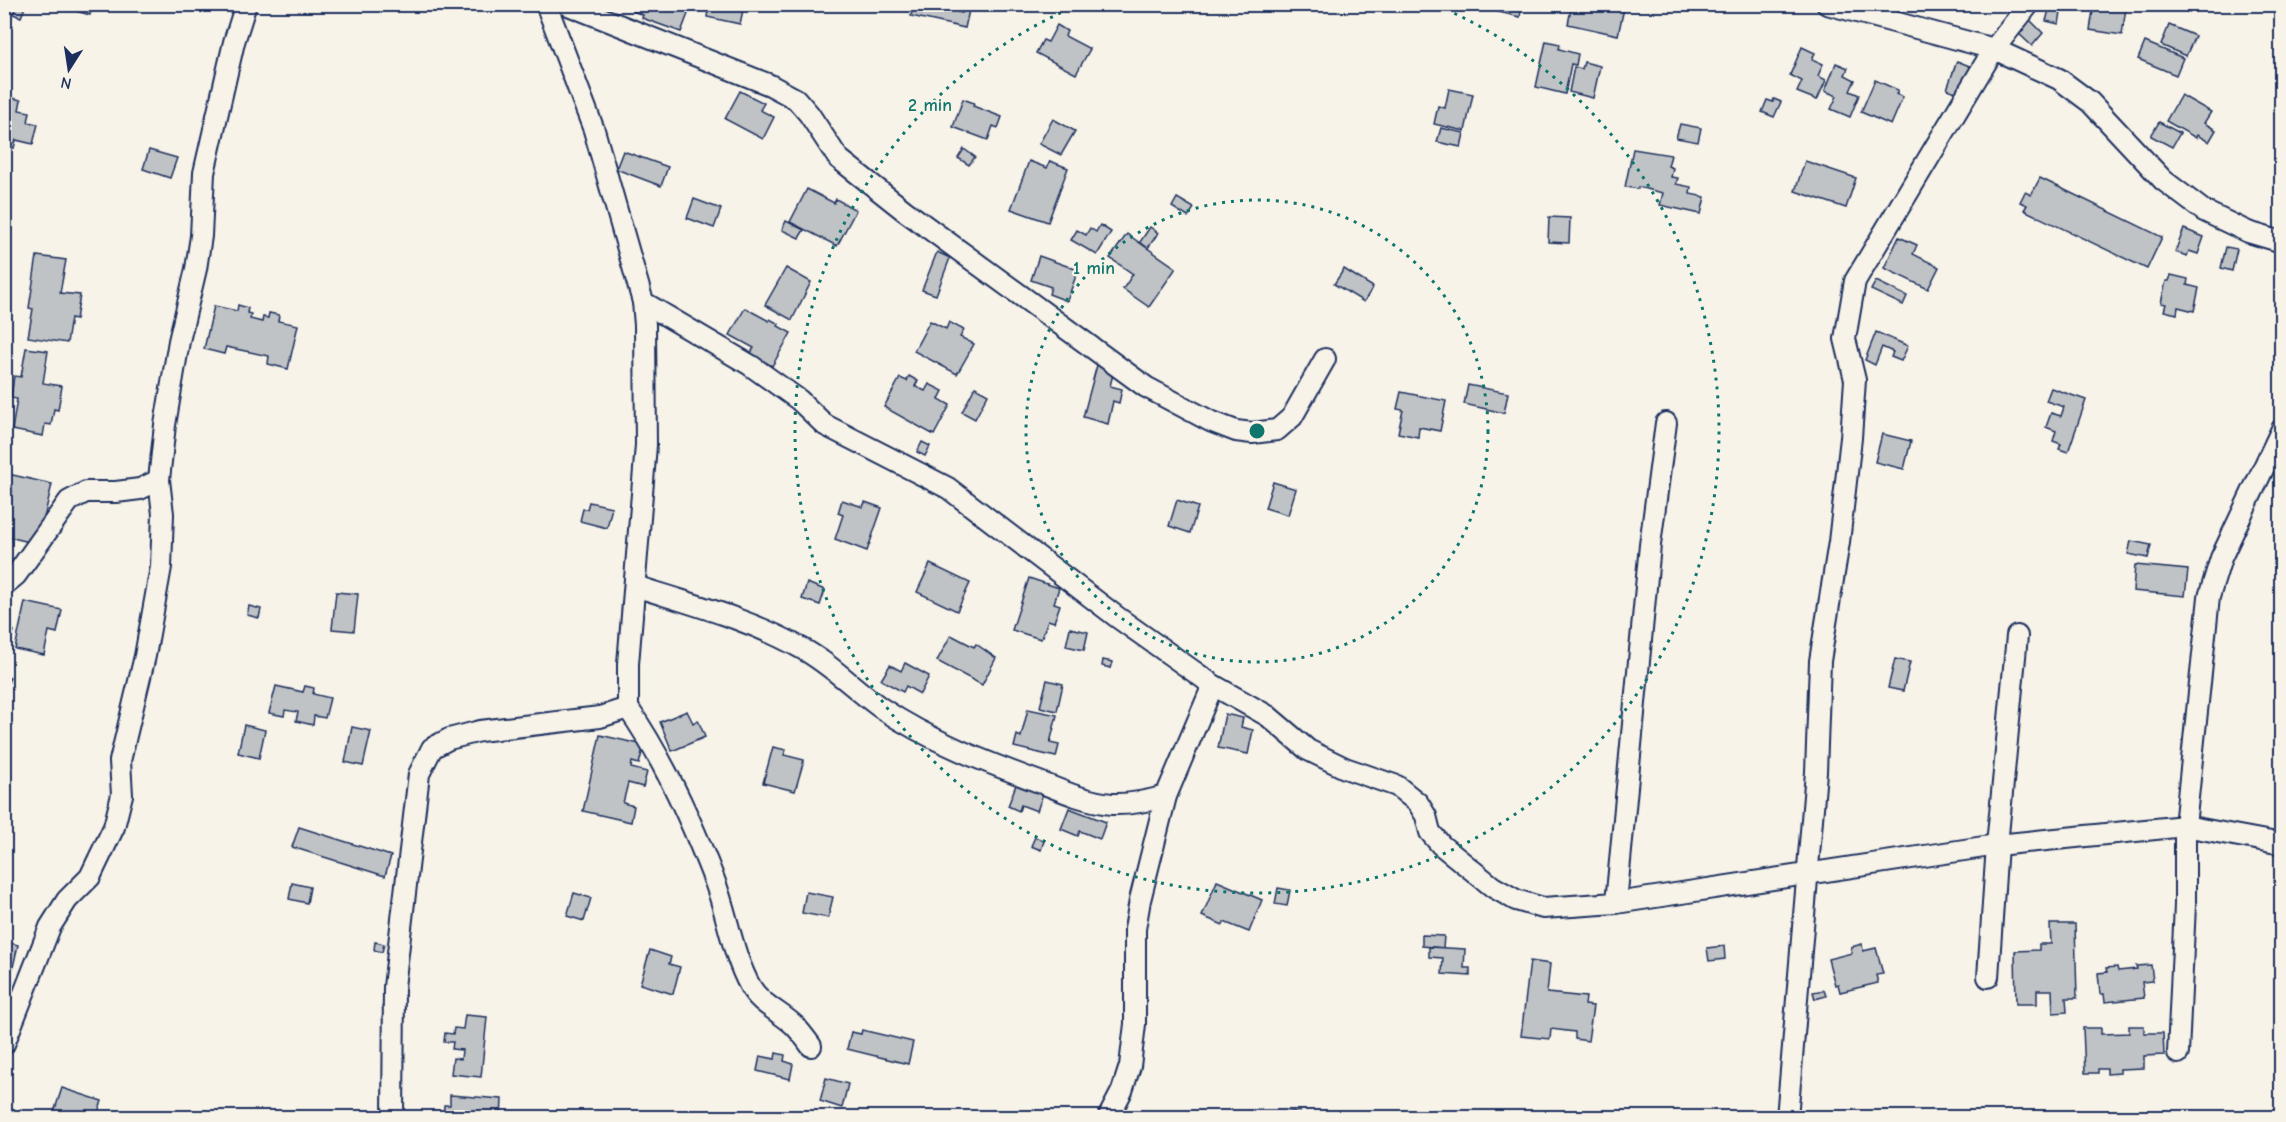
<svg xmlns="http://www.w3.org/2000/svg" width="2286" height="1122" font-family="'Comic Neue',sans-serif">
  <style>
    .building { fill: #c0c3c5; stroke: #1b2f5e; stroke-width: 1.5 }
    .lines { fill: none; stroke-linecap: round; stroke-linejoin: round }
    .minor-casing { stroke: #1b2f5e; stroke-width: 24 }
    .minor { stroke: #f7f3e8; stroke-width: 20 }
    .ring { fill: none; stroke: #0f766e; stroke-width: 3; stroke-dasharray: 3 6 }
    .centre { fill: #0f766e; stroke: #f7f3e8; stroke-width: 3 }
    .ring-label { font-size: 18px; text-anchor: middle; font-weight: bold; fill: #0f766e; stroke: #f7f3e8; stroke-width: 4.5; stroke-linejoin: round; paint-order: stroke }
  </style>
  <rect width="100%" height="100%" fill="#f7f3e8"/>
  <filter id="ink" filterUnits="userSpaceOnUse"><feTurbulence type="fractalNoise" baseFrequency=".0167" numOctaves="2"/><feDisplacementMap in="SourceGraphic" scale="12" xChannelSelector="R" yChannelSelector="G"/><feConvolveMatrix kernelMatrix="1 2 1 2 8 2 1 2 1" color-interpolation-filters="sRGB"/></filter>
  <g filter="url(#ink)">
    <g class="building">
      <path d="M17,4L25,7L21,17L13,14Z"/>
      <path d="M77,4L92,7L90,15L76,11Z"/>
      <path d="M635,4H686L691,6L681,32L642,18L643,15L633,11Z"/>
      <path d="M709,4H750L749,11L743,10L740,24L707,17Z"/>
      <path d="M914,4H925L962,13L963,4L970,6L965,28L911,16Z"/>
      <path d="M1491,4H1522L1520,17L1490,10Z"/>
      <path d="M1572,4H1625L1618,35L1568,24Z"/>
      <path d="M2094,4L2126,8L2122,35L2090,30Z"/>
      <path d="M2049,10L2061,12L2059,24L2046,21Z"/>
      <path d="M2030,20L2043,33L2032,46L2018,33Z"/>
      <path d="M1057,25L1067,31L1065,36L1090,49L1076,74L1036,53L1043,40L1048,42Z"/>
      <path d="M2169,25L2195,36L2186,56L2161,45Z"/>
      <path d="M1546,41L1560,44L1559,49L1578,54L1576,65L1571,64L1565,94L1536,87Z"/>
      <path d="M2145,42L2183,58L2176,75L2138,59Z"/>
      <path d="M1802,47L1815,53L1812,59L1823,64L1818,76L1826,80L1817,100L1797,92L1802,81L1790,75Z"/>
      <path d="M1957,61L1972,67L1962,94L1947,89Z"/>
      <path d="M1584,62L1600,66L1593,98L1569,92L1574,67L1582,69Z"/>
      <path d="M1836,63L1848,68L1845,75L1855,80L1850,91L1859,95L1850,117L1831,109L1837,96L1825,91Z"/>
      <path d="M1875,80L1898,90L1896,94L1903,97L1891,125L1861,112Z"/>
      <path d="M1449,89L1473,94L1465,131L1434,124L1438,106L1445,108Z"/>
      <path d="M740,91L764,103L760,110L774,117L763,139L725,119Z"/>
      <path d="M2181,95L2211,112L2204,123L2216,130L2209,142L2197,135L2196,138L2166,121Z"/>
      <path d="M4,96L21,100L19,110L30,112L28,122L38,124L33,144L16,140L14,148L4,146Z"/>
      <path d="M963,99L974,103L973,106L1002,117L998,128L993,126L988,140L953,127Z"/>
      <path d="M1774,99L1781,102L1774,117L1762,112L1767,100L1773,102Z"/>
      <path d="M1053,119L1075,131L1061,155L1039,144Z"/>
      <path d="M2159,122L2180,133L2172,147L2151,136Z"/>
      <path d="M1680,124L1701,128L1698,142L1676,138Z"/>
      <path d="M1441,128L1464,133L1461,147L1437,142Z"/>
      <path d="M964,149L975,157L969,165L958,158Z"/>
      <path d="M1633,149L1671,155L1668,166L1673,168L1671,177L1678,178L1676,184L1691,187L1690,194L1705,197L1701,214L1660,205L1663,193L1638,187V189L1625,187Z"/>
      <path d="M149,150L177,158L170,178L143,169Z"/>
      <path d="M623,151L668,167L661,186L616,169Z"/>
      <path d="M1029,161L1047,168L1050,161L1068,168L1048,222L1011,209Z"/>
      <path d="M1805,161L1856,178L1846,208L1795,191Z"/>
      <path d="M2040,178L2162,237L2147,269L2024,210L2027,205L2020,202L2025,192L2031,195Z"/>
      <path d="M807,189L834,203L836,199L856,210L837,246L790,222Z"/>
      <path d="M1177,198L1194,208L1188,217L1172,207Z"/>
      <path d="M694,199L721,209L714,228L687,218Z"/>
      <path d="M1549,217L1570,218L1569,243L1548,242Z"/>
      <path d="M786,221L804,230L799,238L782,230Z"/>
      <path d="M1100,225L1111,232L1097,255L1071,240L1077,230L1086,235L1090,228L1096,232Z"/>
      <path d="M1150,227L1158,233L1148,248L1140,242Z"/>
      <path d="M2184,229L2204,237L2198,254L2189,251L2187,256L2175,252Z"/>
      <path d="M1127,234L1176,268L1149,307L1123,289L1133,274L1110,258Z"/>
      <path d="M1899,237L1917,245L1913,254L1939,267L1928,289L1884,268Z"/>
      <path d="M2226,247L2237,249L2232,271L2221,268Z"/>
      <path d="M937,252L950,258L936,295L922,290Z"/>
      <path d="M37,256L66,260L60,293L80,295L76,319L71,318L67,343L28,337L33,309L29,308Z"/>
      <path d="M1039,256L1078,270L1067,301L1049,294L1051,287L1031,280Z"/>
      <path d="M786,268L811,282L792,320L765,305Z"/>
      <path d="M1344,269L1373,287L1364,302L1334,284Z"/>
      <path d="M2171,275L2188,279L2187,285L2199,288L2194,311L2178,307L2177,314L2164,311L2166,304L2161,303L2166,281H2169Z"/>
      <path d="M1876,281L1907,296L1903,305L1871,290Z"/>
      <path d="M4,302L10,304L4,323Z"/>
      <path d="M238,305L248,308L247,313L251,314L250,319L262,322L263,317L268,318L269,313L279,315L278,321L298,325L288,369L268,364L269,356L226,347L224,354L204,349L214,306L237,311Z"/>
      <path d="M745,308L769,321L770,319L779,324L778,326L791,333L772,366L750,354L754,348L730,335Z"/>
      <path d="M930,321L946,329L949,322L964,330L960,337L974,344L957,374L914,351Z"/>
      <path d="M1876,332L1908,346L1901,361L1891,357L1893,352L1882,347L1875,365L1865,360Z"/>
      <path d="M26,348L48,351L43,383L62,386L58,410L54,409L51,425L45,424L43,436L12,430L17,399L11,398L14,376L21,377Z"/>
      <path d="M1097,365L1114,370L1110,386L1122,389L1119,403L1113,401L1108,424L1083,417Z"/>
      <path d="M909,376L918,381L915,386L925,391L929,384L943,391L939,399L950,405L934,435L884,407L900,378L907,381Z"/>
      <path d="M1468,385L1508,393L1504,413L1464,404Z"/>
      <path d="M975,387L988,394L975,419L962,412Z"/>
      <path d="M2051,388L2086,400L2068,452L2059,449L2061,444L2053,441L2056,431L2046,427L2051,413L2061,416L2064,407L2046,401Z"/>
      <path d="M1401,392L1446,401L1440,431L1419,427L1418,437L1398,433L1403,410L1397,409Z"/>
      <path d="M1882,434L1911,441L1904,469L1875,462Z"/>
      <path d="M922,442L930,446L925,456L917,452Z"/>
      <path d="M4,473L52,484L38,544L4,536Z"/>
      <path d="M1273,482L1296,489L1288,515L1265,508Z"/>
      <path d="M842,500L863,507L865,502L882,508L867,551L835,539L843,515L838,513Z"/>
      <path d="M1177,500L1198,507L1190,533L1169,526Z"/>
      <path d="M589,502L612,507L607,528L580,521L583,509H587Z"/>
      <path d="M2131,541L2151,545L2148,558L2128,554Z"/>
      <path d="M930,564L970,583L957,611L917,592Z"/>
      <path d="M2135,565L2188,570L2185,596L2133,591Z"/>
      <path d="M1029,578L1059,588L1054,603L1060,605L1054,622L1048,620L1041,639L1012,630Z"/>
      <path d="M807,583L825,590L820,605L802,599Z"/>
      <path d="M336,592L358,594L354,631L332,629Z"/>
      <path d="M25,602L62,610L57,633L49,631L44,655L15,649Z"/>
      <path d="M249,606L261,609L259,618L247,615Z"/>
      <path d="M4,627L14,631L4,656Z"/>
      <path d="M1070,628L1088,632L1084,650L1066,646Z"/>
      <path d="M951,635L974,647L976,644L996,658L982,685L937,661Z"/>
      <path d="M1895,659L1910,662L1903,691L1888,688Z"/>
      <path d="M1103,660L1113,662L1111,668L1102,666Z"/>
      <path d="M905,663L929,676L920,694L906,686L903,692L881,680L890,665L901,671Z"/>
      <path d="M4,676L10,678L5,689H4Z"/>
      <path d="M1047,680L1063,684L1057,711L1040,707Z"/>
      <path d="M276,686L303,692L305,686L314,688L313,694L330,698L325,718L314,716L313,725L296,721L298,712L285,710L284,716L269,713Z"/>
      <path d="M1028,709L1057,715L1050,743L1059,745L1056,757L1014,747L1017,735L1021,737Z"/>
      <path d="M687,711L693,723L698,720L705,737L672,751L660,722Z"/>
      <path d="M1225,714L1243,718L1241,727L1253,730L1248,754L1218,748Z"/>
      <path d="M244,725L265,730L259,758L238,753Z"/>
      <path d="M352,727L371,731L363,766L345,762Z"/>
      <path d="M600,735L644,745L639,764L632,762L631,768L647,772L643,787L628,783L623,803L634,806L631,822L583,811Z"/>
      <path d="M773,747L786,750L784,755L804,760L795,791L763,783Z"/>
      <path d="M1017,782L1044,791L1037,811L1021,805L1019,811L1008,806Z"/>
      <path d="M1069,808L1106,822L1100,839L1080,831L1078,836L1061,829Z"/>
      <path d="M299,827L391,856L385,876L292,847Z"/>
      <path d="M1035,837L1044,841L1041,850L1031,846Z"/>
      <path d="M1217,881L1262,900L1249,932L1224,922L1223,925L1202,916Z"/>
      <path d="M292,883L310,887L307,903L289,899Z"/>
      <path d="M1278,888L1290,890L1287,906L1275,904Z"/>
      <path d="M806,892L833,897L828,918L802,913Z"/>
      <path d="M574,893L591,898L584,921L567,916Z"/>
      <path d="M2050,924H2075L2077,998H2066L2067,1012L2053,1013L2052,990H2037V1004H2016L2015,951L2039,950V944H2051Z"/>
      <path d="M1422,935L1444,936L1443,948L1422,946Z"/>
      <path d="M7,942L18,945L11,976L4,974V946Z"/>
      <path d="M375,942L384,944L382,952L374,950Z"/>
      <path d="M1862,944L1863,951L1876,948L1883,974L1876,975L1878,983L1840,992L1838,984L1835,985L1828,959L1852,953L1851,947Z"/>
      <path d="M1724,946L1725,959L1709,961L1707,948Z"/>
      <path d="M1429,947L1465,949L1464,968H1470V976L1442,974L1443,958L1429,957Z"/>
      <path d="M650,950L671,957L669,964L680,967L673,994L640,984Z"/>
      <path d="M1530,961L1550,964L1547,993L1586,997L1585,1005L1593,1006L1588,1041L1575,1039V1032L1551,1029L1550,1039L1521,1036Z"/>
      <path d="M2151,965L2153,981L2142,982L2144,998L2105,1002L2104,994H2100L2098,973L2107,972L2106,968L2117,967L2118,971L2137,969L2136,966Z"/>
      <path d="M1824,990L1826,996L1815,999L1813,992Z"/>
      <path d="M465,1015L487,1017L481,1077L451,1074L453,1058L461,1059L462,1050L452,1049L453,1042H444L445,1033L453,1034L454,1028L463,1029Z"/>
      <path d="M2129,1026H2144V1033H2163L2164,1055L2144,1056V1068L2120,1069V1073L2107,1074V1069H2098V1073H2085L2083,1028H2101V1034L2129,1033Z"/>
      <path d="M862,1030L913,1042L908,1064L847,1049L851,1032L861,1034Z"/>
      <path d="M776,1053L785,1055L784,1061L793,1064L790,1079L757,1071L760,1056L775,1059Z"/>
      <path d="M826,1078L848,1084L842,1108L820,1101Z"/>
      <path d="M62,1088L102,1101L96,1118H52Z"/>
      <path d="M450,1095L502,1099L501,1118H443L444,1105H450Z"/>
      <path d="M1300,1111L1301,1118H1281V1113Z"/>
    </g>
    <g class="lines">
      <g class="minor-casing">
        <g id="minor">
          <path d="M566,4L770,85L796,99L809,114L838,158L905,211L1146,387L1210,421L1236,431L1252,433L1277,430L1292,417L1325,359"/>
          <path d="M1827,4L1994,49L2059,79L2090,102L2163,180L2204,211L2248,232L2282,242"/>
          <path d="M643,302L750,365L799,400L825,425L948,488L1117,617L1213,685L1268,716L1308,750L1345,768L1397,786L1418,803L1426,816L1430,832L1441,845L1493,887L1516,900L1543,908L1616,903L1997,845L2185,826L2282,844"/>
          <path d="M4,585L16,575L69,501L86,492H116L140,489L159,480"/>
          <path d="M635,586C691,604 749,619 801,648C831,664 854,689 881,708C930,741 988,763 1042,783C1064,792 1088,802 1112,804C1131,805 1148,801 1166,796"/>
          <path d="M628,708C665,761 692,822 715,882C728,917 732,953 750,986C759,1003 780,1012 794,1025C800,1031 806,1039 811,1046"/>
          <path d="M1616,903L1650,545L1666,423"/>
          <path d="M1988,977L1997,845L2017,636"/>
          <path d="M4,1044L50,927L67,900L90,877L114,827L122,795L120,761L145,656L161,567L163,514L159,480L165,425L179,341L196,269L201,236L204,173L234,42L246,4"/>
          <path d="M2178,1053L2185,905V826L2209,597L2221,558L2282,429"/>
          <path d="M393,1118L394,987L419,774L432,748L449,739L480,731L600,717L628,708V664L646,445L645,325L643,302L594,130L546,4"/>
          <path d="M1108,1118L1122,1091L1130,1066L1135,1024V929L1140,900L1166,796L1213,685"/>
          <path d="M1787,1118L1816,772L1820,661L1839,542L1851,438L1855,380L1845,339L1855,281L1994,49L2029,4"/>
        </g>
      </g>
      <use href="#minor" class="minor"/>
    </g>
  </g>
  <g class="ring">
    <circle cx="1257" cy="431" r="231"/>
    <path d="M1438 6A462 462 0 1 1 1076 6"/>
  </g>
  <circle cx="1257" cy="431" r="9" class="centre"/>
  <g class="ring-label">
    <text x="930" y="111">2 min</text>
    <text x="1094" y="274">1 min</text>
  </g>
  <rect width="2286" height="1122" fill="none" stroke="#f7f3e8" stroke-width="24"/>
  <rect x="12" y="12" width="2262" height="1098" fill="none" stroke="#1b2f5e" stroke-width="2" filter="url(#ink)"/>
  <g transform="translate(69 69) rotate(192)" stroke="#f7f3e8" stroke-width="4.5" paint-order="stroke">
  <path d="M0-4.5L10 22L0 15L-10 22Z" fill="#1b2f5e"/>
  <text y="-9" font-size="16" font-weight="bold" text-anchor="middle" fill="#1b2f5e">N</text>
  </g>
</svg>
